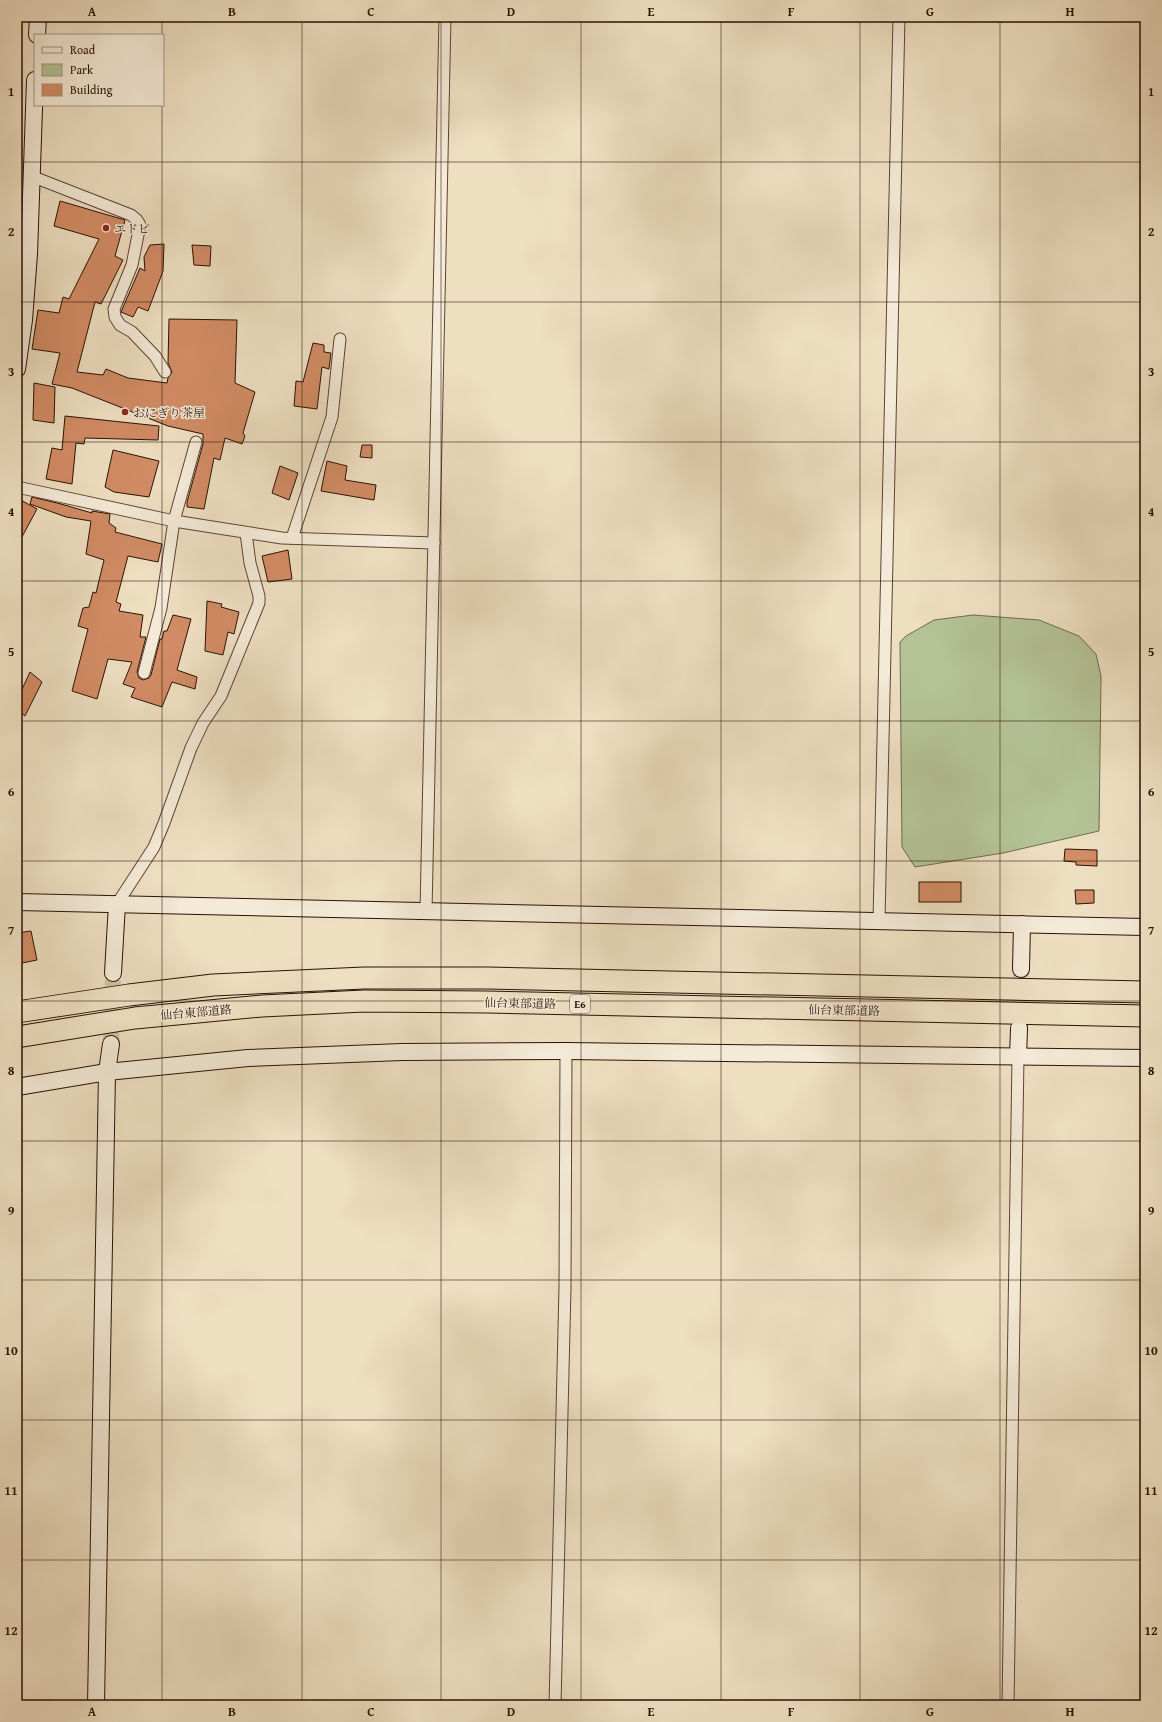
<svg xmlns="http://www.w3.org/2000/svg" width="1162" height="1722" font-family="'Gentium Book Plus','Noto Serif JP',serif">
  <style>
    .green { fill: #b4c396; stroke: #6f6a4e }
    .building { fill: #d28c65; stroke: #2a1106 }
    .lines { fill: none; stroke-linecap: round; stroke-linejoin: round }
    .secondary-tunnel { stroke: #d1c0a5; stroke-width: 16; stroke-dasharray: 16 8; stroke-linecap: butt }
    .street-casing { stroke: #5b4435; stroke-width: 13 }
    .secondary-casing { stroke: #2a1106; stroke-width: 18 }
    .highway-casing { stroke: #2a1106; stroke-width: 23 }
    .street { stroke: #f4ead7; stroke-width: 11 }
    .secondary { stroke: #f4ead7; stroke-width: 16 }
    .highway { stroke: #eedfc1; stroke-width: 21 }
    .grid { fill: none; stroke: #2a1106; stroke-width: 1; stroke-opacity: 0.55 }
    .poi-dot { fill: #8f2418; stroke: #f4ead7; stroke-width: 1.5 }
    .labels { text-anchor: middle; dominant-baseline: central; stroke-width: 3; stroke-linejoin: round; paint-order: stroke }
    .shield { fill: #f4ead7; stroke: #675245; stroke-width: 1 }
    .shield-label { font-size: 11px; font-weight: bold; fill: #2a1106 }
    .poi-label { font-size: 12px; fill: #2a1106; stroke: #f4ead7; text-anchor: start }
    .street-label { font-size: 12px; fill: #2a1106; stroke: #f4ead7 }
    .neatline { fill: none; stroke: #2a1106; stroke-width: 1.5 }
    .grid-label { font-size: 13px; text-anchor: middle; font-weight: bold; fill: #2a1106 }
  </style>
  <rect width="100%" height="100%" fill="#eedfc1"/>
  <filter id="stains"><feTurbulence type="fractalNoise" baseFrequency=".005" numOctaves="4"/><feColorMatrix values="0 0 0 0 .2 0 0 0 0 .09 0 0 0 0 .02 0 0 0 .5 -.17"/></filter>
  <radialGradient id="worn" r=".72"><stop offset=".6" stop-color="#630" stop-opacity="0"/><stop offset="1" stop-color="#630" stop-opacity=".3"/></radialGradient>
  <path class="green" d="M973,615L1039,620L1079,636L1096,654L1101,676L1099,831L1003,853L915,867L902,847L900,642L906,636L934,620Z"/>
  <g class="building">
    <path d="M60,201L125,220L115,256L123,260L101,304L95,302L77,372L103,375L106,369L128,378L167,383L168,378L172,372L168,363L169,319L237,320L235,383L255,392L243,433L245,436L242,444L225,438L220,460L214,458L204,509L187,507V502L203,444V434L168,426L72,388L52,384L60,353L32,349L38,310L59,313L63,297L69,299L99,239L54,226Z"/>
    <path d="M164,244L163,271L148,311L138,307L133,317L121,312L140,268L145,271L144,257L150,245Z"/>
    <path d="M192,245L211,246L210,266L194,265Z"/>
    <path d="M313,343L324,345V352L331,353L329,369L322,367L317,409L294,406L296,381L303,382Z"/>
    <path d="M34,383L55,387L54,423L33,420Z"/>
    <path d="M65,416L159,426L158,440L85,438L84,444L76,443L72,484L46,479L52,448L62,450Z"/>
    <path d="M362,445H372V458L360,457Z"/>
    <path d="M113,450L159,461L149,497L114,492L105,487Z"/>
    <path d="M327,461L347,466L345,480L376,485L374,500L321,491Z"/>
    <path d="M280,466L298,473L289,500L272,493Z"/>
    <path d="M32,497L61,504L92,513V511L110,514L109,523L116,528L115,532L162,544L158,562L128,556L116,602L121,604L119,611L143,615L140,637H146L137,672L139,678L143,680L149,678L151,675L160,639H162L164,631H167L173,615L191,619L177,670L197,677L195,689L172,682L162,707L131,697L135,688L123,684L132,662L108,659L97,699L72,691L88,629L78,626L83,608L89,607L93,592L96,593L104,560L86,554L91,521L66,517L30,504Z"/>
    <path d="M17,498L37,509L17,546Z"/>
    <path d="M288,550L292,579L268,582L262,556Z"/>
    <path d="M207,601L222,604L221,607L239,612L234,634L228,632L223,655L205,651Z"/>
    <path d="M30,672L42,682L25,716L17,710V700Z"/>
    <path d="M1065,849L1097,850V866L1076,865V862L1064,861Z"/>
    <rect x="919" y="882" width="42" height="20"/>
    <path d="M1075,890H1094V903L1076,904Z"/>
    <path d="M31,931L37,960L17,964V933Z"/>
  </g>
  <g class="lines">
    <g class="secondary-tunnel">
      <path d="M1019,1025L1021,969"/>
      <path d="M111,1044L113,973"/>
    </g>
    <g class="street-casing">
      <g id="street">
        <path d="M31,176L131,215L137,220L140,225L132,265L114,309L115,317L120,325L132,332L155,356L165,372"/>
        <path d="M17,487L174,521L282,538L434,543"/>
        <path d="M292,538L332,417L340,339"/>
        <path d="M144,673L161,608L174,521L196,442"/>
        <path d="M117,904L154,847L164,823L191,748L203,723L221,696L259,603V596L250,563L246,533"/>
        <path d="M426,912L445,17"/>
        <path d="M879,921L899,17"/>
        <path d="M555,1705L565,1287L566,1051"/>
        <path d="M1008,1705L1018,1057"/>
      </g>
    </g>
    <g class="secondary-casing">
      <g id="secondary">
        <path d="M37,35L38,17"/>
        <path d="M17,369L24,320L29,254L35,80"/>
        <path d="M17,902L1145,927"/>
        <path d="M1021,969L1022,924"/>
        <path d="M113,973L117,904"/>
        <path d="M1018,1057L1019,1028"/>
        <path d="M17,1087L107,1072L248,1058L402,1052L566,1051L1145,1058"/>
        <path d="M96,1705L107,1072L111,1044"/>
      </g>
    </g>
    <g class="highway-casing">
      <g id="highway">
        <path d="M17,1012L129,995L213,985L364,978H488L1145,992"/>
        <path d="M17,1037L135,1018L262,1006L364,1001L487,1002L1145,1016"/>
      </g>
    </g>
    <use href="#street" class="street"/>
    <use href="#secondary" class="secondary"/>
    <use href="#highway" class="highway"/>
  </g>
  <path class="grid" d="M162,17V35M302,17V1705M441,17V1705M581,17V1705M721,17V1705M860,17V1705M1000,17V1705M162,105V1705M17,162H1145M17,302H1145M17,442H1145M17,581H1145M17,721H1145M17,861H1145M17,1001H1145M17,1141H1145M17,1280H1145M17,1420H1145M17,1560H1145"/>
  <g class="poi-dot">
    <circle cx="106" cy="228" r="4"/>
    <circle cx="125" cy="412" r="4"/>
  </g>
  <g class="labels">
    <rect class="shield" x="570" y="995" width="20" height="18" rx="3"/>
    <g class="shield-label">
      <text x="580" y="1004">E6</text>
    </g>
    <g class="poi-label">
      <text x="114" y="228">エドピ</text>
      <text x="133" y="412">おにぎり茶屋</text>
    </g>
    <g class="street-label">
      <text transform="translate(520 1003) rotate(1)">仙台東部道路</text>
      <text transform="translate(844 1010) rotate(1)">仙台東部道路</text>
      <text transform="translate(196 1012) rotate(-5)">仙台東部道路</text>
    </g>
  </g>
  <rect width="1162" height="1722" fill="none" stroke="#eedfc1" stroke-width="44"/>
  <rect x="34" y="34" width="130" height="72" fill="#f4ead7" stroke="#a39383"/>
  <rect x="42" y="47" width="20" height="6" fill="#f4ead7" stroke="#a39383"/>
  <text x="70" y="54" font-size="12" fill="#2a1106">Road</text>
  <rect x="42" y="64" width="20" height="12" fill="#b4c396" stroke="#a39383"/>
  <text x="70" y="74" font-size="12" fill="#2a1106">Park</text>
  <rect x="42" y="84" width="20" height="12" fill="#d28c65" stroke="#a39383"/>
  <text x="70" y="94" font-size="12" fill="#2a1106">Building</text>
  <rect x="22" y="22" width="1118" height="1678" class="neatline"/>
  <g class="grid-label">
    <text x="92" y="16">A</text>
    <text x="232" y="16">B</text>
    <text x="371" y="16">C</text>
    <text x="511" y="16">D</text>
    <text x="651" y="16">E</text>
    <text x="791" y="16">F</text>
    <text x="930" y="16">G</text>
    <text x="1070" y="16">H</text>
    <text x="11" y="96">1</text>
    <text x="1151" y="96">1</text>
    <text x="11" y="236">2</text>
    <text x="1151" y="236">2</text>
    <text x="11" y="376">3</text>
    <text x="1151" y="376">3</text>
    <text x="11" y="516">4</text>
    <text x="1151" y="516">4</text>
    <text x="11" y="656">5</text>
    <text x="1151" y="656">5</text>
    <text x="11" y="796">6</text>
    <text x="1151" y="796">6</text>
    <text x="11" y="935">7</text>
    <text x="1151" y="935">7</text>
    <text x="11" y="1075">8</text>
    <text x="1151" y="1075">8</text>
    <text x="11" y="1215">9</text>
    <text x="1151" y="1215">9</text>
    <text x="11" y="1355">10</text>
    <text x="1151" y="1355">10</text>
    <text x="11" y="1495">11</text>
    <text x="1151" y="1495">11</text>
    <text x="11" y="1635">12</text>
    <text x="1151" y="1635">12</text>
    <text x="92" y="1716">A</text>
    <text x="232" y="1716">B</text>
    <text x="371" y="1716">C</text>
    <text x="511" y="1716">D</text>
    <text x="651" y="1716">E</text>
    <text x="791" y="1716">F</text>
    <text x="930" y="1716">G</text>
    <text x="1070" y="1716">H</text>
  </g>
  <rect width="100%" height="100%" filter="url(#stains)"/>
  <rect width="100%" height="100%" fill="url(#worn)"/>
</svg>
